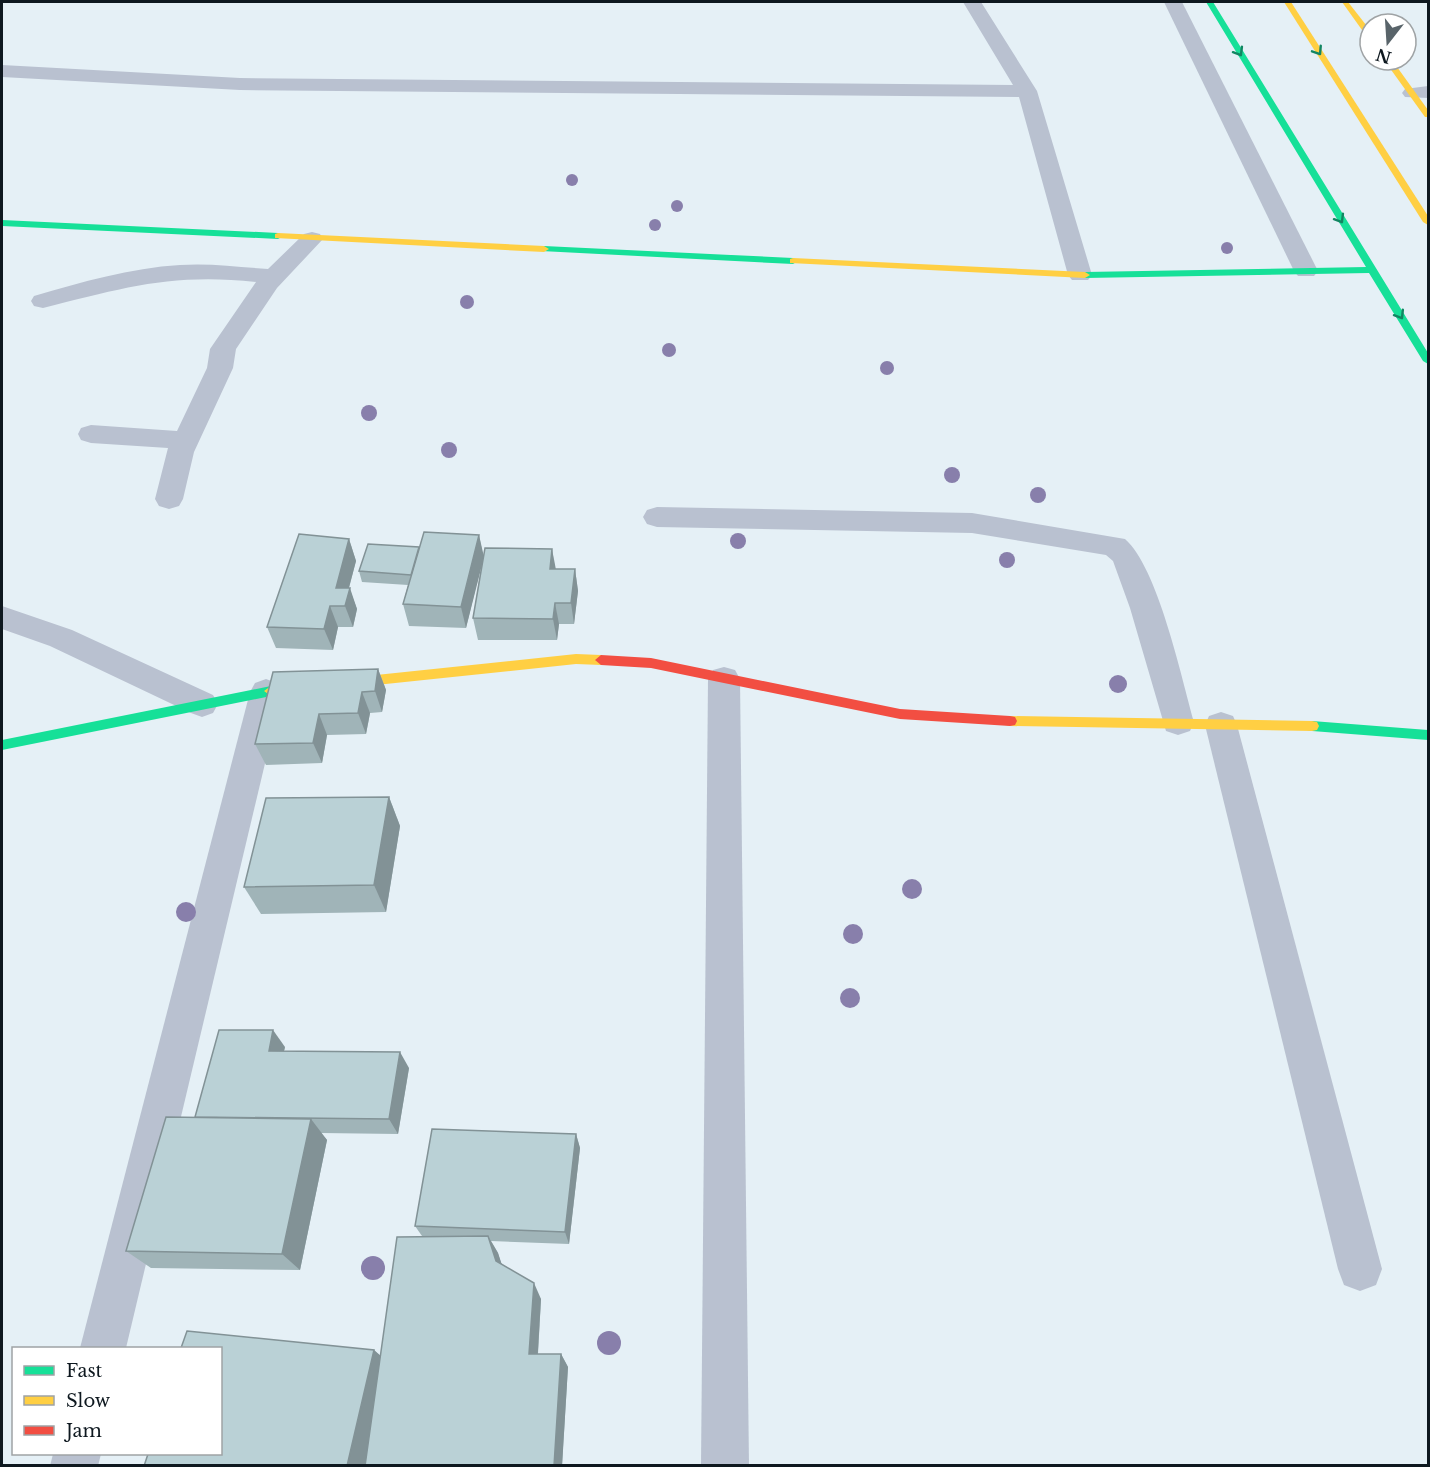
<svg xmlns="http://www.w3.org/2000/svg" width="1430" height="1467" font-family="'Libre Baskerville',serif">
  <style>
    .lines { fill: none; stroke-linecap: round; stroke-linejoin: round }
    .street { fill: #b9c1d0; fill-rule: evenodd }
    .fast { fill: #16e098; fill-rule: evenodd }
    .slow { fill: #ffcf43; fill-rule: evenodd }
    .jam { fill: #f24e42; fill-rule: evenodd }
    .tree { fill: #887fab }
    .wall { fill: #a0b4b8 }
    .shaded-wall { fill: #829296 }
    .building { fill: #bad1d6; stroke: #829296; stroke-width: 1.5 }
    .oneway { stroke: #128662 }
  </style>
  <rect width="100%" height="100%" fill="#e5f0f6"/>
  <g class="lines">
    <g class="street">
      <path d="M963,2H981L1037,91L1092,275L1088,280H1072L1068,275L1019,97L240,90L2,77V65L240,78L1013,85Z"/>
      <path d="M1164,2H1182L1318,271L1314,276H1298L1294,271Z"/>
      <path d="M1428,86V98L1405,97L1402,93L1405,89Z"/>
      <path d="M312,232L320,234L323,239L277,288L236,349L233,368L194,452L183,499L179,506L169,509L159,506L155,499L168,448L91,443L81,440L78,434L81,428L91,425L177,431L207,368L210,349L256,282C171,273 124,288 43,308L34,306L31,301L34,296C82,282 130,268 180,265C210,263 239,267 268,269L304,234Z"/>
      <path d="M657,507L972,513L1125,539C1158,568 1181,676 1194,722L1190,731L1178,735L1166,731L1130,608L1113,561L1106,555L972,533L657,527L647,524L643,517L647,510Z"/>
      <path d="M2,606L72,630L213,695L218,704L213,713L202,717L191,713L50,646L2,629Z"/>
      <path d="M724,667L735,670L740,679L749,1466H701L708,679L713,670Z"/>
      <path d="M266,679L277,683L282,692L126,1348H80L250,692L255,683Z"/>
      <path d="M1221,712L1233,716L1237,725L1382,1269L1376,1285L1360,1291L1344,1285L1338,1269L1205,725L1209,716Z"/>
      <path d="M53,1454H101L98,1466H50Z"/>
    </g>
    <g class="fast">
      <path d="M1206,2H1213L1428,353V364L1423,361L1369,273L1085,278L1080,275L1085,272L1366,267Z"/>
      <path d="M2,220L278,233L283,236L278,239L2,226Z"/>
      <path d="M544,246L793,258L798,261L793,264L541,251V247Z"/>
      <path d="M271,686L278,691L271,696L2,750V740Z"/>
      <path d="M1312,721L1428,730V740L1312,731L1307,730L1305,726L1307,722Z"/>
    </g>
    <g class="slow">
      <path d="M1284,2H1291L1428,216V225L1423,222Z"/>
      <path d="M1342,2H1348L1370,30V37H1367Z"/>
      <path d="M1384,60H1392L1428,110V117H1425Z"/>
      <path d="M278,233L544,246L549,249L544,252L275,238V234Z"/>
      <path d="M793,258L1085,272L1090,275L1085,278L790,263V259Z"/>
      <path d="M576,654L601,655L607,660L601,665L576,664L271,696L264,691L271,686Z"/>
      <path d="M1010,716L1312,721L1317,722L1319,726L1317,730L1312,731L1010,726L1005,725L1003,721L1005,717Z"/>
    </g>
    <path class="jam" d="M601,655L651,658L900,709L1010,716L1015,717L1017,721L1015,725L1010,726L900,719L651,668L601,665L595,660Z"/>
  </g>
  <g class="tree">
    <circle cx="572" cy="180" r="6"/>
    <circle cx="677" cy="206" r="6"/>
    <circle cx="655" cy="225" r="6"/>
    <circle cx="1227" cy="248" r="6"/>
    <circle cx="467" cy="302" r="7"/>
    <circle cx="669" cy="350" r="7"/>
    <circle cx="887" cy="368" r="7"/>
    <circle cx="369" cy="413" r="8"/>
    <circle cx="449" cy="450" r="8"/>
    <circle cx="952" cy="475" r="8"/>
    <circle cx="1038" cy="495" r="8"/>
    <circle cx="738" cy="541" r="8"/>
    <circle cx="1007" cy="560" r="8"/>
    <circle cx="1118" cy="684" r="9"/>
    <circle cx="912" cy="889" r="10"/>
    <circle cx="186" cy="912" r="10"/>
    <circle cx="853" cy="934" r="10"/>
    <circle cx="850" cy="998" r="10"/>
    <circle cx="373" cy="1268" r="12"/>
    <circle cx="609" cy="1343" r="12"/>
  </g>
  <g class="wall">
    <path d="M479,535L483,556L552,549L555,569H575L578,591L574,624H559L557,640H478L473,618L482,562L466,628L409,626L403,604L408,585L362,582L359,571L419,547Z"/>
    <path d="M349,539L356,561L349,588L357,609L353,627H338L333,650L276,648L267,627Z"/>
    <path d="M378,669L386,690L382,712L370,713L366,734L327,735L322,763L266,765L255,744Z"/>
    <path d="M389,797L400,826L386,912L261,914L244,887Z"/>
    <path d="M285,1047L284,1051L409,1068L398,1134L321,1133L327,1140L300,1270L151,1268L126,1251L195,1117Z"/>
    <path d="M576,1134L580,1148L569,1244L491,1241L498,1253L501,1263L541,1299L538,1354H561L568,1367L562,1466H144L374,1350L380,1356L422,1236L415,1226Z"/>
  </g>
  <g class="shaded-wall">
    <path d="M479,535L484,557L466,628L461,607Z"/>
    <path d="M349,539L356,561L344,606L336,588Z"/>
    <path d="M552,549L556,570L550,569Z"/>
    <path d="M575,569L578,591L574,624L571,603Z"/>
    <path d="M350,588L357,609L353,627L345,606Z"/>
    <path d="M555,603L559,624L557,640L553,619Z"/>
    <path d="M330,606L338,627L333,650L324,629Z"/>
    <path d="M378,669L386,690L382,712L375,691Z"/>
    <path d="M362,692L370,713L366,734L358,713Z"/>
    <path d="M319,714L327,735L322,763L313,743Z"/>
    <path d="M389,797L400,826L386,912L374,885Z"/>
    <path d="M273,1030L285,1047L280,1067L269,1051Z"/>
    <path d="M400,1052L409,1068L398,1134L389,1119Z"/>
    <path d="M311,1119L327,1140L300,1270L282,1254Z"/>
    <path d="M576,1134L580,1148L569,1244L565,1232Z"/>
    <path d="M488,1236L498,1253L506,1277L496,1261Z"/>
    <path d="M534,1283L541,1299L537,1367L529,1354Z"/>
    <path d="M374,1350L389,1363L366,1466H347Z"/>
    <path d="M561,1354L568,1367L562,1466H554Z"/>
  </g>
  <g class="building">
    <path d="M424,532L479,535L461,607L403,604Z"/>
    <path d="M299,534L349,539L336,588H350L345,606H330L324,629L267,627Z"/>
    <path d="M368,544L419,547L411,575L359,571Z"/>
    <path d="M485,548L552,549L550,569H575L571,603H555L553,619L473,618Z"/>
    <path d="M378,669L375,691L362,692L358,713L319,714L313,743L255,744L273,672Z"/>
    <path d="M389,797L374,885L244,887L266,798Z"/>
    <path d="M219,1030H273L269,1051L400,1052L389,1119L195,1117Z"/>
    <path d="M166,1117L311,1119L282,1254L126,1251Z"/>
    <path d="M432,1129L576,1134L565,1232L415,1226Z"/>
    <path d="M488,1236L496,1261L534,1283L529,1354H561L554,1466H365L397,1237Z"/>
    <path d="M187,1331L374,1350L347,1466H144L148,1454H220V1348H181Z"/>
  </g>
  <defs><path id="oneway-chevron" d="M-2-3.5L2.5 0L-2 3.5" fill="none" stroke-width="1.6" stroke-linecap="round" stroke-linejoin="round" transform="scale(1.5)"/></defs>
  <g class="oneway">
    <use href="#oneway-chevron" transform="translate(1318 51) rotate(57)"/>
    <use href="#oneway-chevron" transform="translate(1239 52) rotate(59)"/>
    <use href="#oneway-chevron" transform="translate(1340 219) rotate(59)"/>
    <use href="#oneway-chevron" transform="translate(1400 315) rotate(58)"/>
  </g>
  <rect width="1430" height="1467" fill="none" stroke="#0e181f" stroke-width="6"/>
  <rect x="12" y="1347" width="210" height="108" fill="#ffffff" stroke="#9fa3a5" stroke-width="1.5"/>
  <rect x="24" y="1366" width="30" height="9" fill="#16e098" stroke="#9fa3a5" stroke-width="1.5"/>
  <text x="66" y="1377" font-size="18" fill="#0e181f">Fast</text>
  <rect x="24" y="1396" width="30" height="9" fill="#ffcf43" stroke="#9fa3a5" stroke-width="1.5"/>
  <text x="66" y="1407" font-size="18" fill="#0e181f">Slow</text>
  <rect x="24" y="1426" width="30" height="9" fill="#f24e42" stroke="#9fa3a5" stroke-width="1.5"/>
  <text x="66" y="1437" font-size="18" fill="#0e181f">Jam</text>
  <g transform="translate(1388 42) rotate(197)"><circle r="28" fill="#ffffff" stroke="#9fa3a5" stroke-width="1.5"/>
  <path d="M0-4.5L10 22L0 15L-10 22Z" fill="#59646a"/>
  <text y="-9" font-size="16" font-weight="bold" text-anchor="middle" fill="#0e181f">N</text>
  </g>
</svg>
